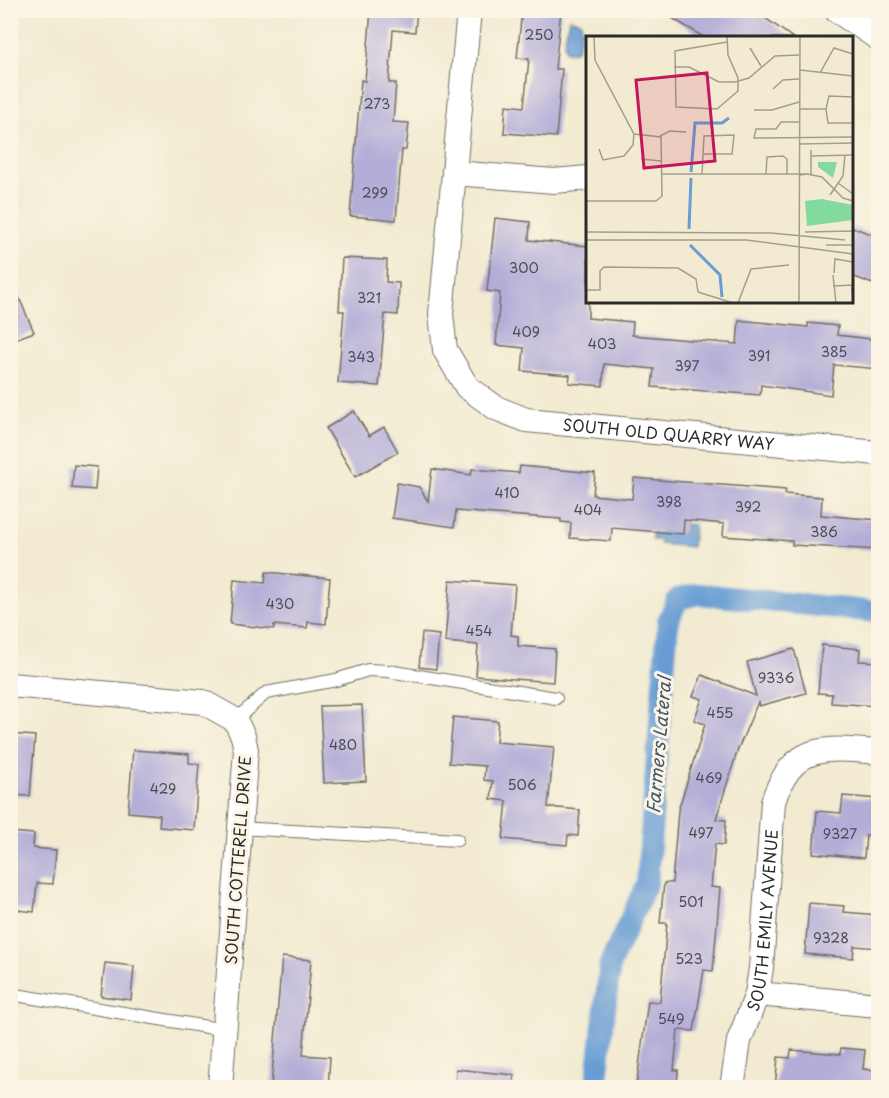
<svg xmlns="http://www.w3.org/2000/svg" width="889" height="1098" font-family="'Playpen Sans',sans-serif">
  <style>
    .water { fill: #679dd4; stroke: #496480; stroke-width: 1.5 }
    .lines { fill: none; stroke-linecap: round; stroke-linejoin: round }
    .canal { stroke: #679dd4; stroke-width: 22 }
    .building { fill: #b3add8 }
    .service-casing { stroke: #716e65; stroke-width: 14 }
    .minor-casing { stroke: #716e65; stroke-width: 26 }
    .service { stroke: #fff; stroke-width: 12 }
    .minor { stroke: #fff; stroke-width: 24 }
    .labels { text-anchor: middle; dominant-baseline: central; stroke-width: 6; stroke-linejoin: round; paint-order: stroke }
    .number-label { font-size: 14px; fill: #4d4c56 }
    .street-label { font-size: 16px; fill: #2b2b2b; stroke: #fcf5e5 }
    .water-label { font-size: 18px; font-style: italic; fill: #43596f; stroke: #fcf5e5 }
    .inset-river { fill: none; stroke: #679dd4; stroke-width: 3 }
    .inset-road { fill: none; stroke: #a29e8f; stroke-width: 1.5 }
    .view { fill: #c2185b; fill-opacity: 0.15; stroke: #c2185b; stroke-width: 3 }
    .inset-edge { fill: none; stroke: #2b2b2b; stroke-width: 3 }
  </style>
  <rect width="100%" height="100%" fill="#fcf5e5"/>
  <filter id="ink" filterUnits="userSpaceOnUse"><feTurbulence type="fractalNoise" baseFrequency=".0167" numOctaves="2"/><feDisplacementMap in="SourceGraphic" scale="12" xChannelSelector="R" yChannelSelector="G"/><feConvolveMatrix kernelMatrix="1 2 1 2 8 2 1 2 1" color-interpolation-filters="sRGB"/></filter>
  <filter id="wash" filterUnits="userSpaceOnUse"><feTurbulence type="fractalNoise" baseFrequency=".008" numOctaves="4" result="noise"/><feDisplacementMap in="SourceGraphic" scale="24" xChannelSelector="R" yChannelSelector="G"/><feGaussianBlur stdDeviation="1.35" result="paint"/><feColorMatrix in="noise" values="0 0 0 0 0 0 0 0 0 0 0 0 0 0 0 0 0 1.4 0 .05"/><feComposite in="paint" operator="in"/></filter>
  <g filter="url(#wash)">
    <rect width="100%" height="100%" fill="#f2ebd1"/>
    <g class="water">
      <path d="M569,18L581,22L582,30L577,50L571,52L566,51L564,43Z"/>
      <path d="M685,524L694,525L692,547L660,544V540H652V533L661,534V531L684,533Z"/>
    </g>
    <g class="lines">
      <path class="canal" d="M596,1088L610,964L647,883L668,621L678,599L698,594L878,612"/>
    </g>
    <g id="blocks">
      <g class="building">
        <path d="M371,10H417L415,32L393,30L389,83H396L393,122L409,123L406,150H402L396,220L350,216L361,80L365,81Z"/>
        <path d="M522,10H561L555,69H562L556,137L504,133L506,105L524,107L529,59L517,58Z"/>
        <path d="M659,10H754L793,38H705Z"/>
        <path d="M495,218L530,222L529,240L588,246V318L633,322L632,335L737,344L739,320L808,327V323L838,326L837,335L879,340V369L834,365L831,395L761,385L760,395L652,387L654,369L604,364L603,386L569,383L570,375L522,371L524,348L496,345L500,293L487,291Z"/>
        <path d="M852,227L879,237V271L873,284L852,276Z"/>
        <path d="M342,258L387,260L386,282L399,283L398,315L385,314L379,386L338,383L344,311H339Z"/>
        <path d="M10,277L34,332L10,341Z"/>
        <path d="M354,411L369,436L384,427L398,452L355,477L326,428Z"/>
        <path d="M74,465L97,467L95,490L72,488Z"/>
        <path d="M520,466L595,473L593,495L632,499L634,478L786,490L785,494L822,497L821,515L879,520V550L792,545V541L723,536L724,524L684,520L683,534L612,528L611,541L570,538L571,523L561,522V519L456,511L454,527L392,518L397,483L419,487L428,501L432,469L471,475L472,469L519,473Z"/>
        <path d="M266,572L330,578L326,624L308,622L307,628L274,625V629L230,624L234,580L265,583Z"/>
        <path d="M450,580L515,585L511,635L518,636V646L555,649L553,682L476,676L478,645L445,642Z"/>
        <path d="M422,633L439,635L436,669L419,667Z"/>
        <path d="M822,645L860,649L859,661L879,662V706L831,703L832,694L818,693Z"/>
        <path d="M794,649L806,693L759,706L758,702L738,749L716,819L726,820L724,845L715,844L711,887L720,888L713,971L704,970L694,1031L678,1030L674,1070H678L677,1088H636L648,1001L660,1002L667,923H660L664,883H672L678,811L705,724L694,720L702,699L693,696L702,675L756,696L747,662Z"/>
        <path d="M362,705L366,781L324,783L320,706Z"/>
        <path d="M453,717L498,721L496,742L554,747L548,807L580,810L578,836L568,835L567,845L503,839L507,801L491,799L493,781L484,780L485,766L449,763Z"/>
        <path d="M10,734L35,736L30,796L10,795Z"/>
        <path d="M133,750L189,754V763L199,764L194,830L159,827L160,815L128,812Z"/>
        <path d="M843,796L879,799V836L866,835L864,858L813,853L817,811L841,813Z"/>
        <path d="M10,832L34,834L33,848L56,850L53,884L37,883L34,912L10,909Z"/>
        <path d="M809,903L844,906L843,912L879,915V948L854,946L853,958L805,954Z"/>
        <path d="M282,957L311,960L303,1055L330,1057L328,1088H271Z"/>
        <path d="M105,963L134,966L131,1000L101,996Z"/>
        <path d="M841,1048L865,1050L863,1069L879,1071V1088H775L778,1057L790,1058L791,1050L840,1054Z"/>
        <path d="M456,1069L514,1075L513,1088H455Z"/>
      </g>
    </g>
  </g>
  <g filter="url(#ink)">
    <use href="#blocks" fill-opacity="0" stroke="#716e65" stroke-width="1.5"/>
    <g class="lines">
      <g class="service-casing">
        <g id="service">
          <path d="M235,720L266,693L336,680L368,670L388,671L556,698"/>
          <path d="M240,828L457,840"/>
          <path d="M10,994L225,1030"/>
        </g>
      </g>
      <g class="minor-casing">
        <g id="minor">
          <path id="s1" d="M469,10L441,314L445,350L467,387L496,408L526,420L878,453"/>
          <path d="M836,10L878,38"/>
          <path d="M454,173L554,181L588,178"/>
          <path d="M10,685L203,702L235,720L243,736L246,750L220,1088"/>
          <path d="M757,994L878,1005"/>
          <path id="s2" d="M732,1088L739,1041L757,994L761,968L773,802C792,743 825,747 878,752"/>
        </g>
      </g>
      <use href="#service" class="service"/>
      <use href="#minor" class="minor"/>
    </g>
  </g>
  <g class="labels">
    <g class="number-label">
      <text x="539" y="34">250</text>
      <text x="377" y="103">273</text>
      <text x="375" y="192">299</text>
      <text x="524" y="267">300</text>
      <text x="369" y="297">321</text>
      <text x="526" y="331">409</text>
      <text x="602" y="343">403</text>
      <text x="834" y="351">385</text>
      <text x="759" y="355">391</text>
      <text x="361" y="356">343</text>
      <text x="687" y="365">397</text>
      <text x="507" y="492">410</text>
      <text x="669" y="501">398</text>
      <text x="748" y="506">392</text>
      <text x="588" y="509">404</text>
      <text x="824" y="531">386</text>
      <text x="280" y="603">430</text>
      <text x="479" y="630">454</text>
      <text x="776" y="677">9336</text>
      <text x="720" y="712">455</text>
      <text x="343" y="744">480</text>
      <text x="709" y="777">469</text>
      <text x="522" y="784">506</text>
      <text x="163" y="788">429</text>
      <text x="701" y="832">497</text>
      <text x="840" y="833">9327</text>
      <text x="691" y="901">501</text>
      <text x="831" y="937">9328</text>
      <text x="689" y="958">523</text>
      <text x="671" y="1018">549</text>
    </g>
    <g class="street-label">
      <text stroke="none"><textPath href="#s1" startOffset="596">SOUTH OLD QUARRY WAY</textPath></text>
      <text transform="translate(237 860) rotate(-86)">SOUTH COTTERELL DRIVE</text>
      <text stroke="none"><textPath href="#s2" startOffset="172">SOUTH EMILY AVENUE</textPath></text>
    </g>
    <g class="water-label">
      <text transform="translate(658 745) rotate(-85)">Farmers Lateral</text>
    </g>
  </g>
  <g transform="translate(586 36)">
    <rect width="267" height="267" fill="#f2ebd1"/>
    <path d="M232,126H251L247,142L232,131ZM236,163L267,169V184L221,190L219,165Z" fill="#82da9f"/>
    <path class="inset-river" d="M105,136L109,87H136L143,82M103,193L105,142M104,209L134,239L136,261"/>
    <path class="inset-road" d="M141,0L142,19L152,42V55L131,73L90,71L89,15L141,6M164,12L175,30M88,31H103L133,46H149L163,42L189,20L213,19M214,34L267,40M234,37L248,12L267,18M187,53L197,44L213,43M213,73H240L243,60L267,61M240,73L242,87H267M168,74H186L213,66M213,86H195L190,93H170L168,102L267,101M74,100L84,95L100,96M213,108L267,107M13,113L17,124L38,120L47,109L48,98M225,114V139M225,120L267,119M55,123L75,125M76,138H221L214,139M116,138L118,100L148,99L146,118H118M180,138L181,121L197,120L201,123V138M221,138L236,141L257,162L267,165M252,147L267,158M244,159L257,140L259,119M0,165H70L76,160L75,101L48,98L9,24L8,0M0,196L185,197L259,204M219,196L267,195M0,204H160L267,218M240,209H267M248,237L249,223L267,226M247,239L250,267M247,250L266,249V258M0,254H14V235L18,231L92,232L110,243L112,256M112,256L147,267M152,267L165,233L203,229M213,267L214,0"/>
    <path class="view" d="M121,37L129,125L58,132L50,44Z"/>
    <rect width="267" height="267" class="inset-edge"/>
  </g>
  <rect width="889" height="1098" fill="none" stroke="#fcf5e5" stroke-width="36"/>
</svg>
